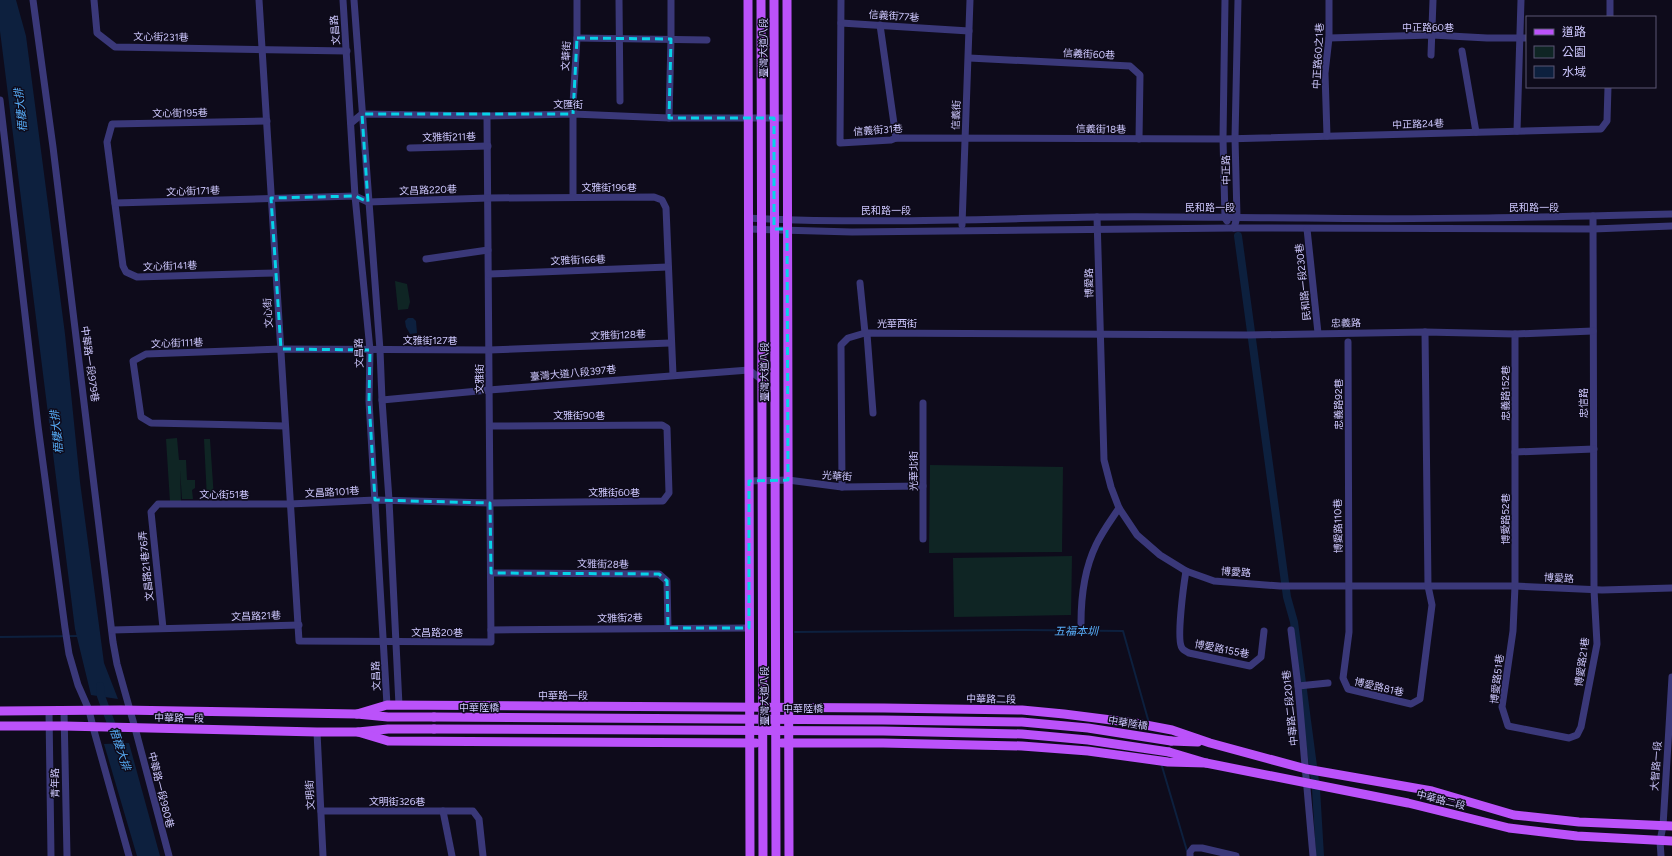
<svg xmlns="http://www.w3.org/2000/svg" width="1672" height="856" font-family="Figtree,'Noto Sans TC',sans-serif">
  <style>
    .green { fill: #0f2524 }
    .water { fill: #0d203e }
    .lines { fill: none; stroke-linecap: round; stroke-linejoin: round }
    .stream { stroke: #0d203e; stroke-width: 2 }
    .canal { stroke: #0d203e; stroke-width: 8 }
    .minor { stroke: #3a3879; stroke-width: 7 }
    .major { stroke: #bb52fa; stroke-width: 9 }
    .major-bridge { stroke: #bb52fa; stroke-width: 9 }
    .marked { fill: none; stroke: #07d3e9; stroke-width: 3; stroke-dasharray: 8 5; stroke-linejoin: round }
    .labels { text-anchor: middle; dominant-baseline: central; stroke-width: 3; stroke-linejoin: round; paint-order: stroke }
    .street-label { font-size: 10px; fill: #cdc7fd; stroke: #0e0b1b }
    .water-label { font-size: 11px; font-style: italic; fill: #58affa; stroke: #0e0b1b }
  </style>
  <rect width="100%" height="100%" fill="#0e0b1b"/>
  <g class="green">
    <path d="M395,281L407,284L410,302L408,309L398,310Z"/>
    <path d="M177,438L179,460H186L187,480H195V488L192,490L193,499H182L180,470L181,501L170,502L166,439Z"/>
    <path d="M204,439H210L214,499H207Z"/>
    <path d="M930,465L1063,467L1062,552L929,553Z"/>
    <path d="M1072,556L1071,615L954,617L953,558Z"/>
  </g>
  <g class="water">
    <path d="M0,0H16L26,36L65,334L80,482L104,663L118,699L91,695L75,629L0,31Z"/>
    <path d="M408,318H413L416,321L417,333L410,334L406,327L405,321Z"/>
    <path d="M129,743L160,856H137L104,744Z"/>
  </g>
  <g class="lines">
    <g class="stream">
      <path d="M795,632L1027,630L1123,631L1149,723"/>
      <path d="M0,637L79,636"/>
      <path d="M1161,763L1187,851"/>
    </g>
    <g class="canal">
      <path d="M1238,236L1287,597L1294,622L1316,789L1320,856"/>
      <path d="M100,686L101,696L122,753"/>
    </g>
    <g class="minor">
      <path d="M33,0L53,147L113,642L117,664L135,728L169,856"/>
      <path d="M94,0L97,33L115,47L347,51"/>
      <path d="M259,0L299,641L491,642L487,116"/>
      <path d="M343,0L355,196L370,350L369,401L387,705"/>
      <path d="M354,0L380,350L382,400L389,500L399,705"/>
      <path d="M619,0L620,101"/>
      <path d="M841,0L840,143L891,140L896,138L1223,139L1601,129L1607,121L1608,87"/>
      <path d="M1225,0L1223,139L1225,218L1227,221"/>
      <path d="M1610,17V0"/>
      <path d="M841,23L969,31"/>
      <path d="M880,25L896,138"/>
      <path d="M577,38L707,40"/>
      <path d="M1329,38L1432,35L1487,38H1527"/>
      <path d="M1462,51L1476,132"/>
      <path d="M1431,55L1433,0"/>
      <path d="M969,58L1130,66L1140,75L1139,139"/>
      <path d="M0,100L38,426L65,628L69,654L78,685L89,710L93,727L129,856"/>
      <path d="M669,118L671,39V0"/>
      <path d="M267,121L112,124L107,142L123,266L126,272L137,277L275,273"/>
      <path d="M351,123L362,114L487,116L573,114L669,118H787"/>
      <path d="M1517,131L1521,0"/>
      <path d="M1327,136L1325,73L1329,38V0"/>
      <path d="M410,148L488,146"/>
      <path d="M573,197V104L577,38V0"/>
      <path d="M115,203L355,196L368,202L488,198L654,197L662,200L666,208L673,375"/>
      <path d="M1097,217L1104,460L1111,487L1119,508L1137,535L1160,555L1186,571L1214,581L1280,586H1515L1602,590L1672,588"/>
      <path d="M748,218C864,224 980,219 1096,217C1166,216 1236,218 1305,218C1427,220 1550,217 1672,214"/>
      <path d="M962,225L970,0"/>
      <path d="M1234,228L1237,217L1235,138L1238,0"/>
      <path d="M749,229L852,232L1234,228L1593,229L1672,226"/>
      <path d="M1307,229L1318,333"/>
      <path d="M426,259L488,250"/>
      <path d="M489,274L668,267"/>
      <path d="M860,283L865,333"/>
      <path d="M867,334L873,413"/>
      <path d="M1515,334V586L1513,631L1502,707L1508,726L1569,738L1577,735L1581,727L1597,644L1594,590L1593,216"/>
      <path d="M1348,342L1349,632L1343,678L1348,689L1411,704L1420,699L1432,605L1428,586L1425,332"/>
      <path d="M382,400L489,390L749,370L762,380"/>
      <path d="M923,403V539"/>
      <path d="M285,426L151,423L141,417L133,361L146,354L281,349L489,350L670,343"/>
      <path d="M1515,452L1594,449"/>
      <path d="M749,481L788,480L842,487L923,486"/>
      <path d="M842,487L841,345L848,338L865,333L1248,335L1425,332L1515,334L1593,331"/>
      <path d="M1186,571C1184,583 1176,640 1182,648C1183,650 1187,652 1189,653L1250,666L1261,657L1264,631"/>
      <path d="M491,573L659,574L667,581L668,628"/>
      <path d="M1081,623C1081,596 1084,570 1096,545C1102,532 1111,520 1119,508"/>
      <path d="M163,628L151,512L158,504H290L375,500L490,503L663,501L669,493L667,428L662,425L490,426"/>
      <path d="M112,630L299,625"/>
      <path d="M491,630L749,628"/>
      <path d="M1291,630L1298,686L1313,856"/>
      <path d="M1298,686L1328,683"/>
      <path d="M49,711L51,856"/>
      <path d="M64,711L67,856"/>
      <path d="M317,732L323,856"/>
      <path d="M321,811H473L479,819L483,856"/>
      <path d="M443,811L452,856"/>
      <path d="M1190,856V852L1193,848H1202L1236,856"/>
      <path d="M1661,856L1660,841L1663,826L1672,677"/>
    </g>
    <g class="major">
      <path d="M748,0L750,856"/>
      <path d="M761,0L763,856"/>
      <path d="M774,0L776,856"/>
      <path d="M787,0L789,856"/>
      <path d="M0,711L121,710L357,714L388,717H434"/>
      <path d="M357,714L387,705L884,708L1022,710L1064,714L1135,723L1172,730L1210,743L1306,769L1432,791L1514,815L1579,822L1672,826"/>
      <path d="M0,726H64L317,732H358L388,729H434"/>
      <path d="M358,732L388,741L756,743"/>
      <path d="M1171,741L1198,742"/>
      <path d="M782,743H883L1022,746L1088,751L1168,762L1206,763"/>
      <path d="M1169,752L1206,763L1408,803L1509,828L1577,836L1672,841"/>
    </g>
    <g class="major-bridge">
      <path d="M434,717L883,720L1022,722L1088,728L1171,741"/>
      <path d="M434,729L883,731L1022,734L1088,740L1169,752"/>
    </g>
  </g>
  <path class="marked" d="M577,38L671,39L669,118H774V229H787L788,480L749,481V628H668L667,581L659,574L491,573L490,503L375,500L369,401L370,350L281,349L271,198L355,196L368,202L362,114H573Z"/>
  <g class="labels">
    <g class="street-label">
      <text transform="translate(894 16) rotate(4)">信義街77巷</text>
      <text x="1428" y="27">中正路60巷</text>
      <text transform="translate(335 30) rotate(-95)">文昌路</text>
      <text transform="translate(161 37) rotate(1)">文心街231巷</text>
      <text transform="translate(763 48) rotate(-90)">臺灣大道八段</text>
      <text transform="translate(1089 54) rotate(3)">信義街60巷</text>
      <text transform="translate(566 56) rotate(-86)">文華街</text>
      <text transform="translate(1318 56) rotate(-87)">中正路60之1巷</text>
      <text x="568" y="104">文匯街</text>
      <text transform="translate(180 113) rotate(-1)">文心街195巷</text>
      <text transform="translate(956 115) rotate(-88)">信義街</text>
      <text transform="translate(1418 124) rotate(-2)">中正路24巷</text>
      <text transform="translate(1101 129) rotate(1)">信義街18巷</text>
      <text transform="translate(878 130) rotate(-4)">信義街31巷</text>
      <text transform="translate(449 137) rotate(-1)">文雅街211巷</text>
      <text transform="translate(1226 170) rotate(-91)">中正路</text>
      <text x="609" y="187">文雅街196巷</text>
      <text transform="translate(428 190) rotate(-2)">文昌路220巷</text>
      <text transform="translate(193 191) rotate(-2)">文心街171巷</text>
      <text x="1210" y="207">民和路一段</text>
      <text x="1534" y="207">民和路一段</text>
      <text x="886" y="210">民和路一段</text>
      <text transform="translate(578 260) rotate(-2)">文雅街166巷</text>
      <text transform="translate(170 266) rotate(-2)">文心街141巷</text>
      <text transform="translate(1303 282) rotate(-96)">民和路一段230巷</text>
      <text transform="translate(1089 283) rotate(-91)">博愛路</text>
      <text transform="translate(268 313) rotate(-94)">文心街</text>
      <text x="897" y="323">光華西街</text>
      <text transform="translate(1346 323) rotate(-1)">忠義路</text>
      <text transform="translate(618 335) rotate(-2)">文雅街128巷</text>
      <text x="430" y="340">文雅街127巷</text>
      <text transform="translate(177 343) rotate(-2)">文心街111巷</text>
      <text transform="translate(359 353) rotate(-92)">文昌路</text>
      <text transform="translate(90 364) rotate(82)">中華路一段979巷</text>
      <text transform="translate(764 372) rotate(-90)">臺灣大道八段</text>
      <text transform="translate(573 373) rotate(-5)">臺灣大道八段397巷</text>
      <text transform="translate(479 379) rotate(-90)">文雅街</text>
      <text transform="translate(1505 393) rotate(-90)">忠義路152巷</text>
      <text transform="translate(1583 403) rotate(-90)">忠信路</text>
      <text transform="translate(1338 404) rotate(-90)">忠義路92巷</text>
      <text x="579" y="415">文雅街90巷</text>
      <text transform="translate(913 471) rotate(-90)">光華北街</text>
      <text transform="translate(837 476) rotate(4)">光華街</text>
      <text transform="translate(332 492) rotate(-3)">文昌路101巷</text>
      <text x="614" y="492">文雅街60巷</text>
      <text x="224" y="494">文心街51巷</text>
      <text transform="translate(1505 519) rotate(-90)">博愛路52巷</text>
      <text transform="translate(1338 526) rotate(-91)">博愛路110巷</text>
      <text transform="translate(603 564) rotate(1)">文雅街28巷</text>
      <text transform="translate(146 566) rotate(-96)">文昌路21巷76弄</text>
      <text transform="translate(1236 572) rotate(4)">博愛路</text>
      <text transform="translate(1559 578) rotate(3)">博愛路</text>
      <text transform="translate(256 616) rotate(-2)">文昌路21巷</text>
      <text transform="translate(620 618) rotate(-1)">文雅街2巷</text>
      <text x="437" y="632">文昌路20巷</text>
      <text transform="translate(1222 649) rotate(11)">博愛路155巷</text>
      <text transform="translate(1582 662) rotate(-82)">博愛路21巷</text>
      <text transform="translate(376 676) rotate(-93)">文昌路</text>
      <text transform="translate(1497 679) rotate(-83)">博愛路51巷</text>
      <text transform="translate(1379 687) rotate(13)">博愛路81巷</text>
      <text x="563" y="695">中華路一段</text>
      <text transform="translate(764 696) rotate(-90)">臺灣大道八段</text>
      <text transform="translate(991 699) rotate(1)">中華路二段</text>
      <text x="479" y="707">中華陸橋</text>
      <text x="803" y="708">中華陸橋</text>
      <text transform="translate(1290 708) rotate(-96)">中華路二段201巷</text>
      <text transform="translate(179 718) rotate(1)">中華路一段</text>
      <text transform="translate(1128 723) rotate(9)">中華陸橋</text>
      <text transform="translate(1656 766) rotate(-86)">大智路一段</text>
      <text transform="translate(55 783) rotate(-91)">青年路</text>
      <text transform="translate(161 790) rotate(76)">中華路一段980巷</text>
      <text transform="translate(310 795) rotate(-93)">文明街</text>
      <text transform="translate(1441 800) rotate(14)">中華路二段</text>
      <text x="397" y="801">文明街326巷</text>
    </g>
    <g class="water-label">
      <text transform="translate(21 110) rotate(-96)">梧棲大排</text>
      <text transform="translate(57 432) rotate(-96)">梧棲大排</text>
      <text x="1076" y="631">五福本圳</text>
      <text transform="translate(120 749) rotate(72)">梧棲大排</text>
    </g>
  </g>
  <rect x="1526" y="16" width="130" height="72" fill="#0e0b1b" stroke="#5a5675"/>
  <rect x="1534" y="29" width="20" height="6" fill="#bb52fa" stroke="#5a5675"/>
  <text x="1562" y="36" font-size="12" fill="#cdc7fd">道路</text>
  <rect x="1534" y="46" width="20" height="12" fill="#0f2524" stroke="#5a5675"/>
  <text x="1562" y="56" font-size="12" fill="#cdc7fd">公園</text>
  <rect x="1534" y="66" width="20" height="12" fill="#0d203e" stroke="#5a5675"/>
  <text x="1562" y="76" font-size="12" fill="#cdc7fd">水域</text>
</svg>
